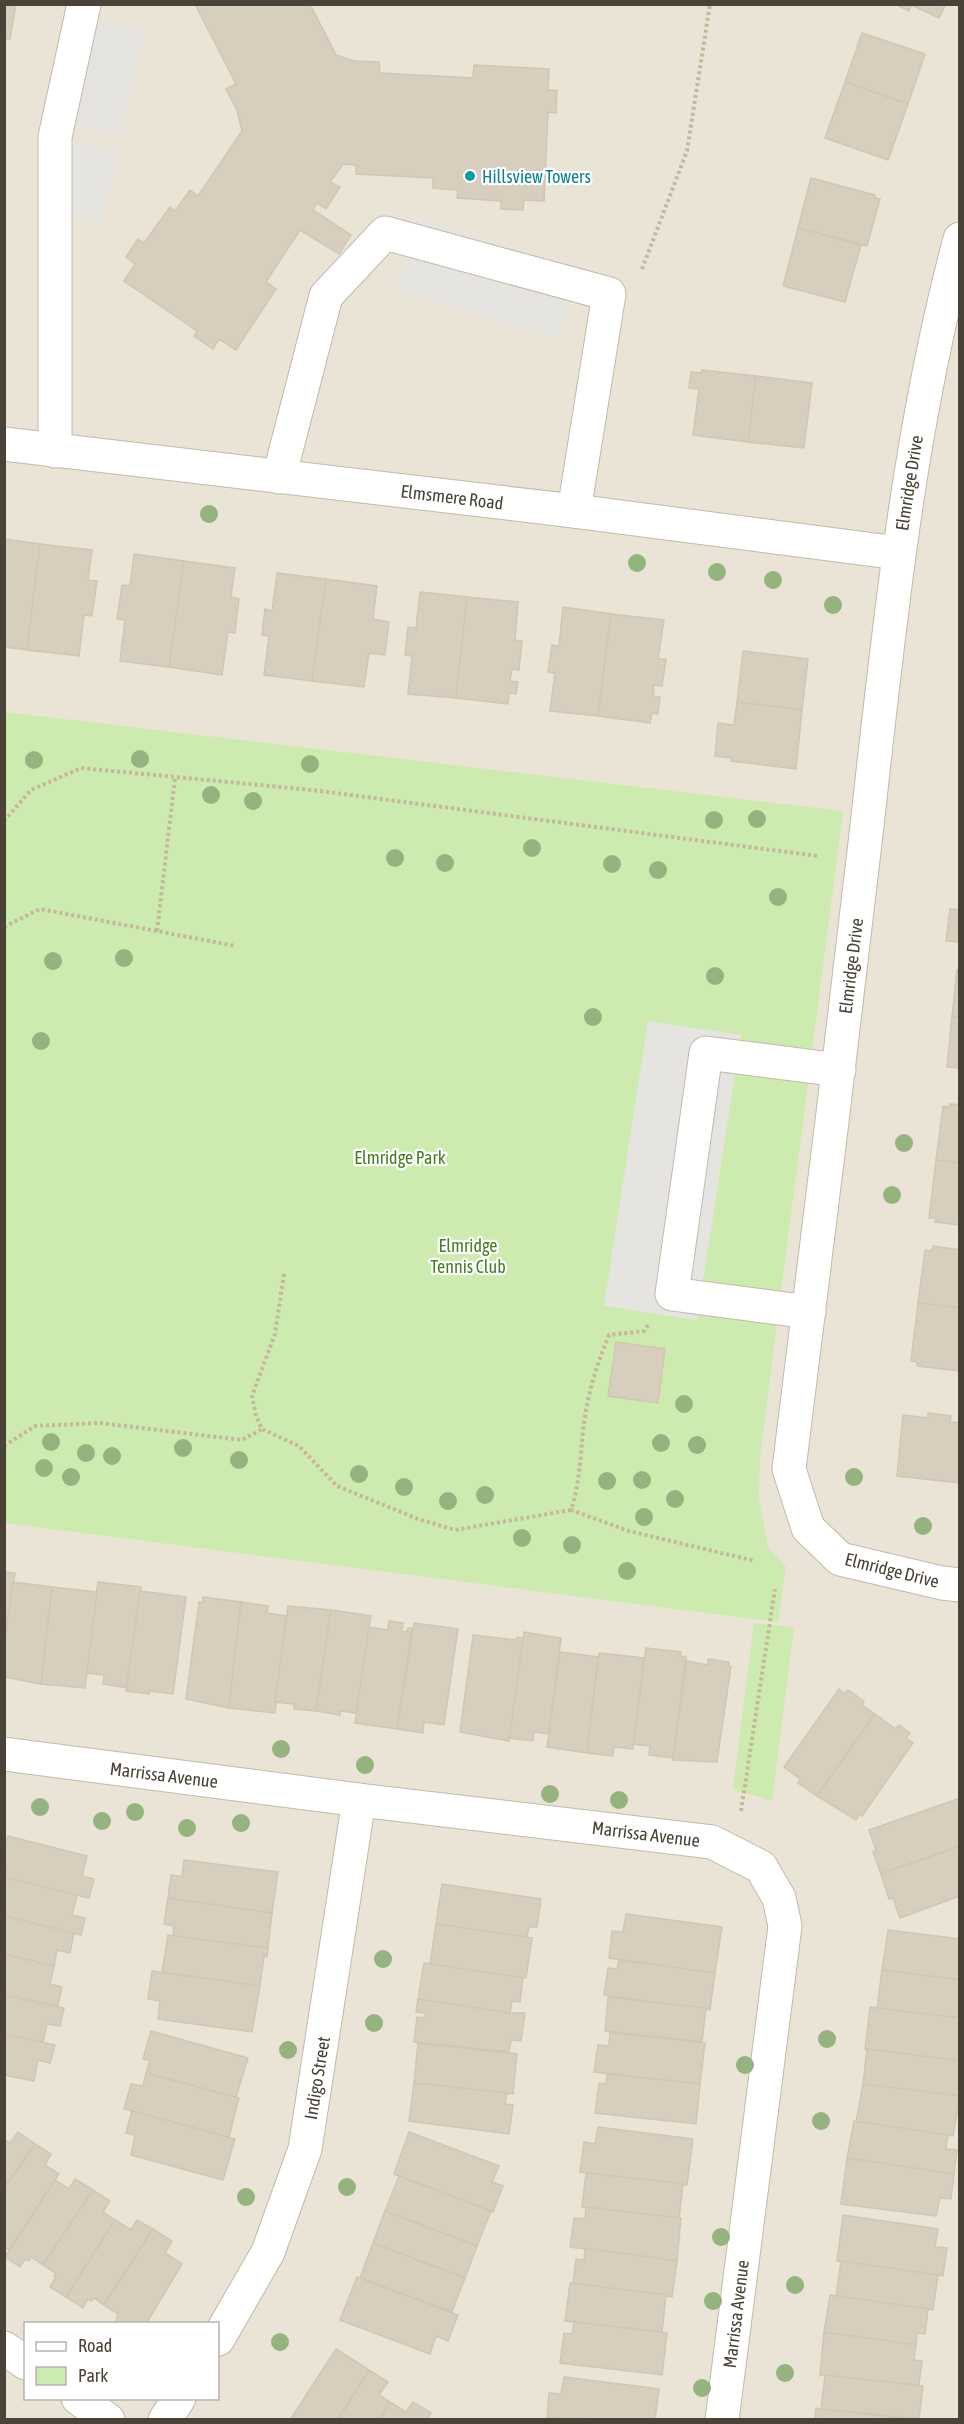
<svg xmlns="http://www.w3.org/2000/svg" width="964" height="2424" font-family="'Asap Condensed',sans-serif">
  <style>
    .residential { fill: #e9e4d6; fill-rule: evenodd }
    .green { fill: #ceebaf }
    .parking { fill: #e6e4e0 }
    .building { fill: #d7cebd; stroke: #d3c6b0; stroke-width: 1.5 }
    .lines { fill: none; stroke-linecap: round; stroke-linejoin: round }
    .minor-casing { stroke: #c1baaa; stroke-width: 35 }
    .path { stroke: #c4b79b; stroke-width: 4; stroke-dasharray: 3 3; stroke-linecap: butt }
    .minor { stroke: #fff; stroke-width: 33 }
    .tree { fill: #94b37e }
    .culture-dot { fill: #0f9aa8; stroke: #fff; stroke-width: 2 }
    .labels { text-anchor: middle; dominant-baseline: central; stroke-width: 4.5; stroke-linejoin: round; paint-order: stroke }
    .culture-label { font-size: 18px; fill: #0d838f; stroke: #fff; text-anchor: start }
    .street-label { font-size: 18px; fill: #494236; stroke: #fff }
    .park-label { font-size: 18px; fill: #447f26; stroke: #fff }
  </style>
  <rect width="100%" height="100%" fill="#f5f2e9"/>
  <path class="residential" d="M5,5H959V2419L5,2420ZM26,2324H218V2398H26Z"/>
  <g class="green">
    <path d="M5,712L843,811L760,1456L759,1499L768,1547L786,1567L778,1622L5,1523Z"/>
    <path d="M754,1623L794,1627L772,1801L733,1789Z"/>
  </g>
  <g class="parking">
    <path d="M83,14L144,32L121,135L58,118Z"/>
    <path d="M55,137L120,152L99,224L54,208Z"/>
    <path d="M417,218L580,268L558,339L395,289Z"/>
    <path d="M648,1021L741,1035L697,1320L604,1306Z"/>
  </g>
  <g class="building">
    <path d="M4,4H16L10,39H5L4,41Z"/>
    <path d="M195,4H310L336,55L354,61L379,62L380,73L473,78L474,65L549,69L548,90H557L556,113L548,112L544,201L524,200L523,210L501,209V201L457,198L458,190L433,188V178L356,174V165L343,164L330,182L340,187L326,209L317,203L313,210L351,235L339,254L300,230L266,282L276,289L236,350L219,339L213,349L194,336L197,331L124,281L135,264L126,257L138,239L144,243L170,207L175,211L190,190L198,196L242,131L237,110L226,89L236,84Z"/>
    <path d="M895,4H946L939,18L911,5L909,11Z"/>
    <path d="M862,33L925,54L908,104L845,82Z"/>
    <path d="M845,82L908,104L888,160L825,138Z"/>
    <path d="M811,178L875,195L874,197L880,199L867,246L798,228Z"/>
    <path d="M798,228L861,245L845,302L783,286Z"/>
    <path d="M702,370L756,376L748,442L693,435L699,389L689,388L691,372L701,373Z"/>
    <path d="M756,376L812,383L804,448L748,442Z"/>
    <path d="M4,539L40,544L27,650L4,647Z"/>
    <path d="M40,544L92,550L88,580L97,581L92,616L84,615L79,656L27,650Z"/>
    <path d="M134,554L184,561L169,667L120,661L125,620L117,619L122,585L130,586Z"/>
    <path d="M184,561L235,568L231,597L239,599L235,633L228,632L222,675L169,667Z"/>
    <path d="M277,573L326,579L312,681L264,675L269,636L262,635L265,609L272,611Z"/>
    <path d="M326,579L377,586L373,619L389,622L385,655L369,653L364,687L312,681Z"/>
    <path d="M420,592L467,597L456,698L408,694L412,656L405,655L408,627L416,628Z"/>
    <path d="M467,597L518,602L515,640L522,641L519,670L512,669L510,681L518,682L516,694L509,693L508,704L456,698Z"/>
    <path d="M563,607L611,614L598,716L550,711L555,673L548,672L552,645L559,646Z"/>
    <path d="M611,614L664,620L658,659H666L662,686L654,685L653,696L660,697L658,714L652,713L650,723L598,716Z"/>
    <path d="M743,651L808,659L802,710L737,702Z"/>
    <path d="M737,702L802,710L796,769L731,761V758L715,756L718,723L734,725Z"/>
    <path d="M950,909L960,910V942L946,941Z"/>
    <path d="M957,970H960V1017H952Z"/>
    <path d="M952,1017H960V1068L947,1067Z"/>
    <path d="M950,1104L960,1105V1163L936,1160L943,1106L949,1107Z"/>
    <path d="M936,1160L960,1163V1225L935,1222L936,1218H929Z"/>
    <path d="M933,1246L960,1250V1308L918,1303L925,1250L932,1251Z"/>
    <path d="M918,1303L960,1308V1371L917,1366V1362L911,1361Z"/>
    <path d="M616,1342L665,1349L658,1403L608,1396Z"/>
    <path d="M928,1413L951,1416L950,1422L960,1423V1483L897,1476L903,1415L928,1418Z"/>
    <path d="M4,1572L15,1573L4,1646Z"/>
    <path d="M13,1582L52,1587L41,1684L4,1677V1646Z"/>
    <path d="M98,1582L141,1587L127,1688L103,1684L104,1675L85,1673Z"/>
    <path d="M52,1587L97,1592L85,1688L41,1684Z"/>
    <path d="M140,1591L186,1597L173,1694L149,1691V1694L126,1691Z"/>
    <path d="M203,1597L241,1602L229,1708L186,1699L199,1602H203Z"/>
    <path d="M241,1602L268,1606L267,1613L286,1616L275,1713L229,1708Z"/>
    <path d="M288,1606L331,1610L316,1711L294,1709V1704L275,1702Z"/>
    <path d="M331,1610L371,1616L356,1713L340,1711V1715L316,1711Z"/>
    <path d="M389,1621L403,1623L402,1631L407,1632L408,1628H412L397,1729L355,1723L369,1627L388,1630Z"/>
    <path d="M414,1623L458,1629L444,1725L424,1722L423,1733L397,1729Z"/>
    <path d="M524,1632L561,1638L549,1734L534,1732L533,1741L508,1738Z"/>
    <path d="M473,1635L516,1640L517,1637L523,1638L509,1741L460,1732Z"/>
    <path d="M646,1648L681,1652L680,1656L686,1657L673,1758L649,1755L650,1746L633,1744Z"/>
    <path d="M560,1652L598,1657L587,1753L547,1747Z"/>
    <path d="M599,1653L644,1658L633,1749L614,1747L613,1756L587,1753Z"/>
    <path d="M708,1659L729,1662L728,1666H731L717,1762L673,1760L686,1661L708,1665Z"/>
    <path d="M839,1689L845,1694L848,1690L864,1701L862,1705L875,1714L817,1796L798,1783L800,1779L784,1767Z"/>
    <path d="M875,1714L896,1729L899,1725L910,1733L906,1738L913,1743L862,1816L860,1814L856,1820L817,1796Z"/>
    <path d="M960,1798V1846L881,1874L873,1852L876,1850L869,1830Z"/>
    <path d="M8,1836L87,1856L82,1876L94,1879L89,1898L4,1877L7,1865H4V1839L7,1840Z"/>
    <path d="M960,1846V1896L900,1918L893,1898L889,1899L881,1874Z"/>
    <path d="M184,1860L278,1872L272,1913L168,1898L171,1875L182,1877Z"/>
    <path d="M4,1877L77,1895L72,1915L85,1918L81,1935L4,1916Z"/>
    <path d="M442,1884L541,1899L537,1927H529L527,1937L436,1924Z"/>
    <path d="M168,1898L272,1913L268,1948L173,1936L174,1926L164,1924Z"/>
    <path d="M626,1914L722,1927L715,1973L609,1958L612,1931L623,1932Z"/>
    <path d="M4,1916L74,1933L70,1953L57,1950L54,1966L4,1954Z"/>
    <path d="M436,1924L532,1938L526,1978L430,1964Z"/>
    <path d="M888,1930L960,1939V1980L882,1970Z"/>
    <path d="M168,1935L268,1948L267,1957L264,1956L260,1986L162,1972Z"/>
    <path d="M4,1954L54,1966L50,1984L62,1987L58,2006L4,1995Z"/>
    <path d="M619,1960L715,1973L710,2010L604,1995L608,1968L617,1969Z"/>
    <path d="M424,1963L523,1978L520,2002L512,2001L510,2013L418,1999Z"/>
    <path d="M882,1970L960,1980V2018L877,2008Z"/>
    <path d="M152,1971L260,1986L252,2032L158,2019L160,2001L148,1999Z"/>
    <path d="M4,1995L64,2008L60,2026L47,2024L43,2042L4,2034Z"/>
    <path d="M608,1997L706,2008L702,2042L605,2031Z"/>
    <path d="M418,1999L510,2013H525L521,2041L511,2040L509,2052L414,2042L417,2017L425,2018L426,2013L416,2012Z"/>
    <path d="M870,2007L960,2018V2061L865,2049Z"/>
    <path d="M151,2031L248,2058L236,2097L146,2073L150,2061L143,2059Z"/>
    <path d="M610,2032L705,2043L700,2084L594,2072L598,2045L609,2046Z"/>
    <path d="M4,2034L55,2045L50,2063L38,2060L34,2081L4,2075Z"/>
    <path d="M418,2043L517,2054L513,2094L414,2083Z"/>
    <path d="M867,2049L960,2061V2096L863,2084Z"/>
    <path d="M146,2073L239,2098L229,2137L124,2109L131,2084L143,2086Z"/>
    <path d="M607,2074L700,2084L696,2124L595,2113L599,2083L606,2084Z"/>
    <path d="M414,2083L507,2093L505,2104L513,2105L509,2134L409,2121Z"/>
    <path d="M863,2084L960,2096L953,2136L856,2122Z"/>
    <path d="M132,2111L235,2139L223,2180L131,2155L135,2135L126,2133Z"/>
    <path d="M854,2121L948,2135L946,2149L957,2150L954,2174L847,2158Z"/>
    <path d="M598,2127L693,2139L687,2185L580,2172L584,2142L595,2144Z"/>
    <path d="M18,2132L35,2144L4,2188V2139L10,2143Z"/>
    <path d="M409,2132L499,2166L492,2182L503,2186L493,2212L394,2174Z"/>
    <path d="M35,2144L51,2154L45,2165L59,2174L9,2250L4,2247V2188Z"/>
    <path d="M847,2158L954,2174L951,2199L940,2198L936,2216L841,2204Z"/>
    <path d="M586,2173L683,2184L679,2218L582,2207Z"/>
    <path d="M399,2176L491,2211L477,2246L385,2211Z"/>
    <path d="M75,2179L93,2190L43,2265L31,2257L29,2261L25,2259L20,2267L5,2257L55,2180L69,2189Z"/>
    <path d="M93,2190L110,2201L103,2212L115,2220L66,2297L50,2287L56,2277L54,2276L55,2273L43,2265Z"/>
    <path d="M586,2207L681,2218L677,2261L570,2247L574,2218L585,2219Z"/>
    <path d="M385,2211L477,2246L465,2278L373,2243Z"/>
    <path d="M843,2215L938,2229L935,2247L947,2248L943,2276L837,2261Z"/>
    <path d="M115,2220L131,2230L137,2220L153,2229L104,2305L94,2298L91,2301L88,2299L83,2308L66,2297Z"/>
    <path d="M153,2229L172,2241L165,2253L182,2264L146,2324H115L118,2314L104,2305Z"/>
    <path d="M373,2243L465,2278L452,2312L360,2278Z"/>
    <path d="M585,2248L677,2261L672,2297L573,2283L576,2259L584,2260Z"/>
    <path d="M841,2261L938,2275L933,2310L836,2296Z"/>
    <path d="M357,2277L458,2315L448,2341L436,2336L430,2354L340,2320Z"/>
    <path d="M570,2283L666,2295L662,2332L565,2321Z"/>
    <path d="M830,2295L928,2309L925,2334L917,2333L916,2345L824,2332Z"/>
    <path d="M574,2322L667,2333L662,2375L560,2363L564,2333L572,2334Z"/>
    <path d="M824,2332L916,2345L914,2360L922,2361L919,2385L820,2375Z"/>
    <path d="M336,2349L369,2370L338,2420H290Z"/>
    <path d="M369,2370L388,2382L379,2395L390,2402L380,2420H338Z"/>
    <path d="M825,2375L923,2386L919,2419L821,2409Z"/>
    <path d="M564,2377L659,2389L655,2420L547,2418L549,2393L561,2394Z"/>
    <path d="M390,2402L406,2412L413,2402L431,2413L427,2420H380Z"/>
    <path d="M816,2408L821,2409L920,2420H815Z"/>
  </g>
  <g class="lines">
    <g class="minor-casing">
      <g id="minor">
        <path d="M960,239C907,436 888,640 865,843C841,1052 815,1260 789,1469L808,1528L840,1559L942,1583L960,1585"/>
        <path d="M4,444L574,511L898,553"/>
        <path d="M55,451V137L84,4"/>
        <path d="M279,477L326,296L385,233L609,294L574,511"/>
        <path d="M809,1312L672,1294L706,1053L839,1070"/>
        <path d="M4,1754L359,1800L712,1842L761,1867L779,1898L785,1926L722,2420"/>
        <path d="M218,2339L268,2252L305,2149L359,1800"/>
        <path d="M4,2348L26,2363"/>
        <path d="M78,2398L108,2420"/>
        <path d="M165,2420L179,2398"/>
      </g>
    </g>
    <g class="path">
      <path d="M642,269L687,151L710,4"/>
      <path d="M4,821L31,790L81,768L312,790L818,856"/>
      <path d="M4,927L40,909L236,946"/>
      <path d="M157,931L175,778"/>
      <path d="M284,1274L275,1334L252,1396L256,1416L262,1429L299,1446L337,1486L418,1519L455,1530L571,1510"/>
      <path d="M648,1325L644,1331L609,1335C599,1359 591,1383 586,1410C580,1443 582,1477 571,1510L629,1531L755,1561"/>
      <path d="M4,1446L35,1426L100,1423L242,1440L262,1429"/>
      <path d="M741,1811L775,1589"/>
    </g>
    <use href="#minor" class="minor"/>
  </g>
  <g class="tree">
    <circle cx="209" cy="514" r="9"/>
    <circle cx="637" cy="563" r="9"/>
    <circle cx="717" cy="572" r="9"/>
    <circle cx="773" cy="580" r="9"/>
    <circle cx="833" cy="605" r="9"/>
    <circle cx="140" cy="759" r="9"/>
    <circle cx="34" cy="760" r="9"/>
    <circle cx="310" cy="764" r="9"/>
    <circle cx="211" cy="795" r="9"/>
    <circle cx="253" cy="801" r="9"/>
    <circle cx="757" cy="819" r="9"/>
    <circle cx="714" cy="820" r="9"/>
    <circle cx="532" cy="848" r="9"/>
    <circle cx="395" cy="858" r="9"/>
    <circle cx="445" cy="863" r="9"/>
    <circle cx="612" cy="864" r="9"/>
    <circle cx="658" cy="870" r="9"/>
    <circle cx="778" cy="897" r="9"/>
    <circle cx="124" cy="958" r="9"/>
    <circle cx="53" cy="961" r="9"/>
    <circle cx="715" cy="976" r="9"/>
    <circle cx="593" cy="1017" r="9"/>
    <circle cx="41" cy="1041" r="9"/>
    <circle cx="904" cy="1143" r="9"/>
    <circle cx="892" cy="1195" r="9"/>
    <circle cx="684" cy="1404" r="9"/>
    <circle cx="51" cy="1442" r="9"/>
    <circle cx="661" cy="1443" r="9"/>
    <circle cx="697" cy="1445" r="9"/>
    <circle cx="183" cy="1448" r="9"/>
    <circle cx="86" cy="1453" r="9"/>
    <circle cx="112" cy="1456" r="9"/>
    <circle cx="239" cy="1460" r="9"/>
    <circle cx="44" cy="1468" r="9"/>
    <circle cx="359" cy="1474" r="9"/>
    <circle cx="71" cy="1477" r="9"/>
    <circle cx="854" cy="1477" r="9"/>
    <circle cx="642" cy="1480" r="9"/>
    <circle cx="607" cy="1481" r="9"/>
    <circle cx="404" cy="1487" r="9"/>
    <circle cx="485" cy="1495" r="9"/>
    <circle cx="675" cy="1499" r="9"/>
    <circle cx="448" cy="1501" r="9"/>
    <circle cx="644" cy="1517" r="9"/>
    <circle cx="923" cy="1526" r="9"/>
    <circle cx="522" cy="1538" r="9"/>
    <circle cx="572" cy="1545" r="9"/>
    <circle cx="627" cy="1571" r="9"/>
    <circle cx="281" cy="1749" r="9"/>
    <circle cx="365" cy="1765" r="9"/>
    <circle cx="550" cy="1794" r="9"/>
    <circle cx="619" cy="1800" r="9"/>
    <circle cx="40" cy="1807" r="9"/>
    <circle cx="135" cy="1812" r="9"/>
    <circle cx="102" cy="1821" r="9"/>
    <circle cx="241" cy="1823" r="9"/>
    <circle cx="187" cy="1828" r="9"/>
    <circle cx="383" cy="1959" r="9"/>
    <circle cx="374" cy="2023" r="9"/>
    <circle cx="827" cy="2039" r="9"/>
    <circle cx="288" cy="2050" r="9"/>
    <circle cx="745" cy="2065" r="9"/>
    <circle cx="821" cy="2121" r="9"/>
    <circle cx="347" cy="2187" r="9"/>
    <circle cx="246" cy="2197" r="9"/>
    <circle cx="721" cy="2237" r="9"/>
    <circle cx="795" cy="2285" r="9"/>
    <circle cx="713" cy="2301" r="9"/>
    <circle cx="280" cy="2342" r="9"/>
    <circle cx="785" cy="2373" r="9"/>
    <circle cx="702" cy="2388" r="9"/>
  </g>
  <circle class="culture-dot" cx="470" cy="176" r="6"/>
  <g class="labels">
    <g class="culture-label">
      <text x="482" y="176">Hillsview Towers</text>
    </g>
    <g class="street-label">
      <text transform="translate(909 483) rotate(-81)">Elmridge Drive</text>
      <text transform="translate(452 497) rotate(7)">Elmsmere Road</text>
      <text transform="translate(851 966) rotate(-83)">Elmridge Drive</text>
      <text transform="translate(892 1570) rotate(14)">Elmridge Drive</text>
      <text transform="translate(164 1775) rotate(7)">Marrissa Avenue</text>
      <text transform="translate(646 1834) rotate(7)">Marrissa Avenue</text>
      <text transform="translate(317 2078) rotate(-81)">Indigo Street</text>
      <text transform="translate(736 2314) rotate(-83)">Marrissa Avenue</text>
    </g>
    <g class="park-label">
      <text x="400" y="1157">Elmridge Park</text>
      <text x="468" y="1245">Elmridge<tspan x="468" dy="21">Tennis Club</tspan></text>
    </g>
  </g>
  <rect width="964" height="2424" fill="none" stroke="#494236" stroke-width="12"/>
  <rect x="24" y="2322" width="195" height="78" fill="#ffffff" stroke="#b6b3af" stroke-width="1.5"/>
  <rect x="36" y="2342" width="30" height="9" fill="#ffffff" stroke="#b6b3af" stroke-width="1.5"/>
  <text x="78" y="2352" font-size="18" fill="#494236">Road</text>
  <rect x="36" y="2367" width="30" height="18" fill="#ceebaf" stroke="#b6b3af" stroke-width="1.5"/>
  <text x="78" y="2382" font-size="18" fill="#494236">Park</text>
</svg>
